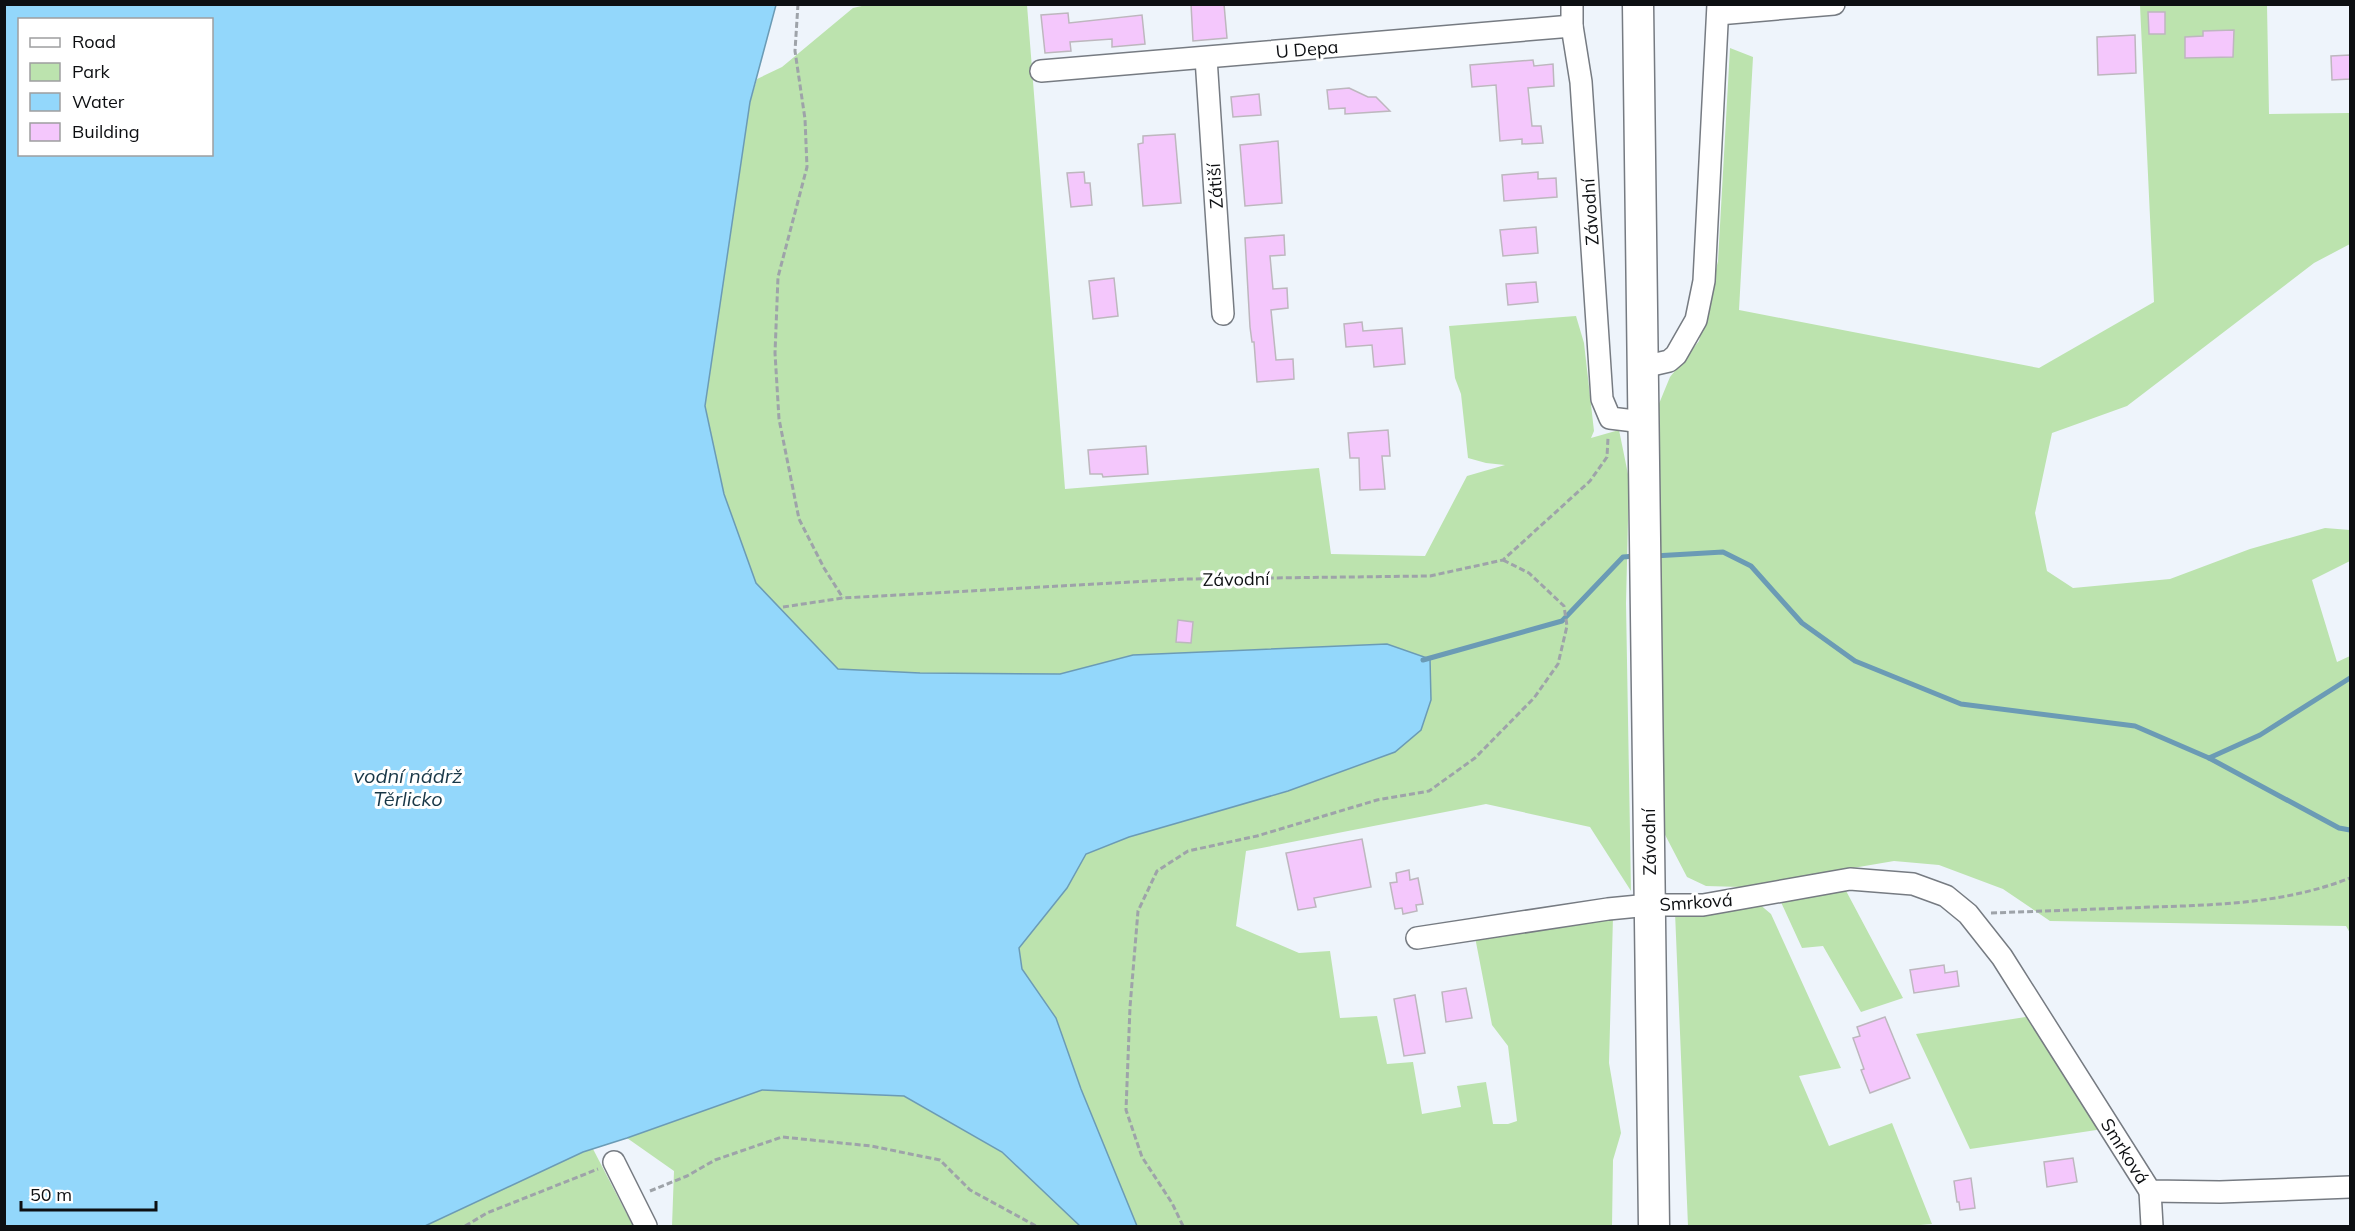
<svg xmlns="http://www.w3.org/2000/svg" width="2355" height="1231" font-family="Mulish,sans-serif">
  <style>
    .green { fill: #bce3ae }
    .water { fill: #93d7fb; stroke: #6b9bb5; stroke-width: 1.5; fill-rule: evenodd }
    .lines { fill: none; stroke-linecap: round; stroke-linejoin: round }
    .stream { stroke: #6b9bb5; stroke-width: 5 }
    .building { fill: #f4c7fc; stroke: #bdb7be; stroke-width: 1.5 }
    .street-casing { stroke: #767b82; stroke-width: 24 }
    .secondary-casing { stroke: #767b82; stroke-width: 33 }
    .path { stroke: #9ea3a9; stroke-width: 3; stroke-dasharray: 6 3; stroke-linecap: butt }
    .street { stroke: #fff; stroke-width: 21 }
    .secondary { stroke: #fff; stroke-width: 30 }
    .labels { text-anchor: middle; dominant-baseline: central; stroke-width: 6; stroke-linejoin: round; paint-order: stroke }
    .street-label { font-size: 18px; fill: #0d0f12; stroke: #fff }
    .water-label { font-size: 20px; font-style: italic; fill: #183747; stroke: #fff }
  </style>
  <rect width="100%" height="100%" fill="#eef4fb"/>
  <g class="green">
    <path d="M866,5H1027L1065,489L1319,468L1331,554L1425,556L1467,476L1505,465L1486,463L1468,458L1461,394L1455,378L1449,326L1576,316L1584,343L1594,431L1591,438L1619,430L1629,479L1626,603L1631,891L1590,827L1486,804L1246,851L1236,926L1299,953L1330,951L1340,1018L1377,1016L1387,1064L1413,1062L1422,1114L1461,1107L1457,1086L1486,1082L1493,1124H1508L1517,1121L1508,1046L1492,1025L1475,937L1613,917L1609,1063L1621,1133L1613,1160L1612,1226H1137L1081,1089L1056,1018L1022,969L1019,948L1067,888L1086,854L1129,837L1288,791L1395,752L1387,644L1133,655L1060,674L920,673L838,670L756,583L724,494L705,406L750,102L757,79L782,67L853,8Z"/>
    <path d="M2140,5H2267L2269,114L2350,113V244L2314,263L2127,406L2052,433L2035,513L2047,571L2073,588L2170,579L2250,549L2325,528L2350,530V561L2312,580L2337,662L2350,656V933L2346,926L2050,921L2003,889L1939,865L1894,861L1741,887L1706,886L1687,877L1661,827L1656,411L1670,377L1699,341L1718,261L1730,48L1753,57L1739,310L2039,368L2154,302Z"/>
    <path d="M1844,887L1903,998L1861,1012L1823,946L1802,948L1780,900Z"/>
    <path d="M1758,903L1771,914L1841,1068L1799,1076L1829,1146L1892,1123L1932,1224L1908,1226H1688L1675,912Z"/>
    <path d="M2032,1016L2103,1129L1970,1149L1916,1034Z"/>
    <path d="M762,1090L904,1096L1002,1152L1080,1226H672L674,1171L627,1138Z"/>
    <path d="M593,1149L633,1226H425L583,1152Z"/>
  </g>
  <path class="water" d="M5,4L776,5L750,102L705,406L724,494L756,583L838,669L920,673L1060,674L1133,655L1387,644L1430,659L1431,700L1421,730L1395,752L1288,791L1129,837L1086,854L1067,888L1019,948L1022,969L1056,1018L1081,1089L1137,1226H1080L1002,1152L904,1096L762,1090L627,1138L583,1152L425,1226H5ZM20,20H212V154H20Z"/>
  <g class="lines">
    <g class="stream">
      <path d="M1654,556L1723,552L1751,566L1802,623L1855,661L1961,704L2135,726L2209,758L2339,828L2350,830"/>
      <path d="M1423,660L1562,621L1623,557L1635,556"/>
      <path d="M2209,758L2260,735L2350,678"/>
    </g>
  </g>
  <g class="building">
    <path d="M1191,4H1224L1227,38L1193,41Z"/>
    <path d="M2148,12H2165V34H2149Z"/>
    <path d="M1068,13L1069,23L1142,15L1145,44L1112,47V39L1070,42L1071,51L1045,53L1041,15Z"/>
    <path d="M2234,30L2233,57L2185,58V37L2203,36V31Z"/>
    <path d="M2135,35L2136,73L2098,75L2097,37Z"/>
    <path d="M2350,55V79L2332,80L2331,56Z"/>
    <path d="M1533,60L1534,66L1553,64L1554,86L1528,88L1532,126H1541L1543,143L1522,144V139L1500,141L1496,85L1472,87L1470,65Z"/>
    <path d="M1349,88L1368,97H1376L1390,111L1345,114V108L1329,109L1327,90Z"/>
    <path d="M1259,94L1261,115L1233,117L1231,97Z"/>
    <path d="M1175,134L1181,203L1143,206L1138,144L1143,143V136Z"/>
    <path d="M1278,141L1282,203L1245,206L1240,145Z"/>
    <path d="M1084,172L1085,183H1090L1092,205L1071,207L1067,173Z"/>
    <path d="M1538,172V179L1556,178L1557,197L1504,201L1502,175Z"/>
    <path d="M1536,227L1538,253L1503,256L1500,230Z"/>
    <path d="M1284,235L1285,255L1270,256L1273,289L1287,288L1288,308L1271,310L1276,360L1293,359L1294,379L1257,382L1254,342H1252L1250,327L1245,238Z"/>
    <path d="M1114,278L1118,316L1093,319L1089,281Z"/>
    <path d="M1536,282L1538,302L1508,305L1506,284Z"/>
    <path d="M1362,322L1363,331L1402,328L1405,364L1374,367L1372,345L1346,347L1344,324Z"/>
    <path d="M1388,430L1390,456H1382L1385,489L1360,490L1359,458H1350L1348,433Z"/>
    <path d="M1146,446L1148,474L1103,477L1102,474H1090L1088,450Z"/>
    <path d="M1178,620L1193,622L1191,643L1176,642Z"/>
    <path d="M1362,839L1371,887L1314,898L1316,907L1298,910L1286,853Z"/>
    <path d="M1409,870L1410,880L1418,878L1423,904L1416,905L1417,911L1403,914L1402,908L1395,909L1390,883L1397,882L1396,873Z"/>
    <path d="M1944,965L1945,973L1957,971L1959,986L1914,993L1910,970Z"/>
    <path d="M1466,988L1472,1018L1446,1022L1442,992Z"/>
    <path d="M1415,995L1425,1053L1404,1056L1394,999Z"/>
    <path d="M1885,1017L1910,1078L1870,1093L1861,1070L1864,1069L1853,1038L1860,1036L1857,1027Z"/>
    <path d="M2073,1158L2077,1182L2047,1187L2044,1162Z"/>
    <path d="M1971,1178L1975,1208L1960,1210L1959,1202H1957L1954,1181Z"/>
  </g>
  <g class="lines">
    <g class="street-casing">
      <g id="street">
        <path d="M1572,4V26L1581,82L1602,399L1610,418L1643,422"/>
        <path d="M1718,14L1834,4"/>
        <path d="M1206,58L1223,314"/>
        <path d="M1041,71L1572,26"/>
        <path d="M1643,367L1669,361L1676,355L1696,320L1704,281L1718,4"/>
        <path d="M1417,938L1608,909L1649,905H1703L1850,879L1913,884L1946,896L1968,914L2002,957L2150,1191L2220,1192L2350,1187"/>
        <path d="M614,1162L646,1226"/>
        <path d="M2150,1191L2152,1226"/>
      </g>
    </g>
    <g class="secondary-casing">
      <path id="secondary" d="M1638,4L1654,1226"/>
    </g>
    <g class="path">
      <path d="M798,4L795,51L805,119L807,167L778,277L775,353L779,419L799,519L824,568L843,598"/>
      <path d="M783,607L843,598L1186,579L1430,576L1503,560L1590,481L1607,457L1608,438"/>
      <path d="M1991,913C2045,911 2098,909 2152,907C2219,905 2287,903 2350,878"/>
      <path d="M650,1191L687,1176L715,1160L782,1137L871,1146L940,1160L970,1190L1036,1226"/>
      <path d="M465,1226L487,1213L598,1169"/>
      <path d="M1183,1226L1172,1203L1142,1157L1126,1110L1130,1007L1138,911L1157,871L1188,851L1257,836L1377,800L1429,791L1475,758L1534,698L1558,664L1567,626L1564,606L1529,573L1503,560"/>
    </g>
    <use href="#street" class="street"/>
    <use href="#secondary" class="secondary"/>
  </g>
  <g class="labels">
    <g class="street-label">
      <text transform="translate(1307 49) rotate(-5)">U Depa</text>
      <text transform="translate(1215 186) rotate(-94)">Zátiší</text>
      <text transform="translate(1590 212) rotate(-94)">Závodní</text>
      <text transform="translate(1236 579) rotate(-1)">Závodní</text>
      <text transform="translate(1649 842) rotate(-91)">Závodní</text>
      <text transform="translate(1696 902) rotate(-4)">Smrková</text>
      <text transform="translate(2125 1151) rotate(58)">Smrková</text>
    </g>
    <g class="water-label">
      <text x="408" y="775">vodní nádrž<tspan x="408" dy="23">Těrlicko</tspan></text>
    </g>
  </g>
  <rect width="2355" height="1231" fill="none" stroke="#0d0f12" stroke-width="12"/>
  <rect x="18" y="18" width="195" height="138" fill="#ffffff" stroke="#9e9fa0" stroke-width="1.5"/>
  <rect x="30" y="38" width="30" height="9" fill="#ffffff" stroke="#9e9fa0" stroke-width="1.5"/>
  <text x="72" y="48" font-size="18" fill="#0d0f12">Road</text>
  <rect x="30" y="63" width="30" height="18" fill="#bce3ae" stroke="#9e9fa0" stroke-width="1.5"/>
  <text x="72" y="78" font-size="18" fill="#0d0f12">Park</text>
  <rect x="30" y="93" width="30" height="18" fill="#93d7fb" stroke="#9e9fa0" stroke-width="1.5"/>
  <text x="72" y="108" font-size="18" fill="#0d0f12">Water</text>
  <rect x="30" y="123" width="30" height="18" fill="#f4c7fc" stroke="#9e9fa0" stroke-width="1.5"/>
  <text x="72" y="138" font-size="18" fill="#0d0f12">Building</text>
  <path d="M21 1201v9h135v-9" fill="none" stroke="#0d0f12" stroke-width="3"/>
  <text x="30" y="1201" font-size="18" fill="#0d0f12" stroke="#ffffff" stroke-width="4.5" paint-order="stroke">50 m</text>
</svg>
